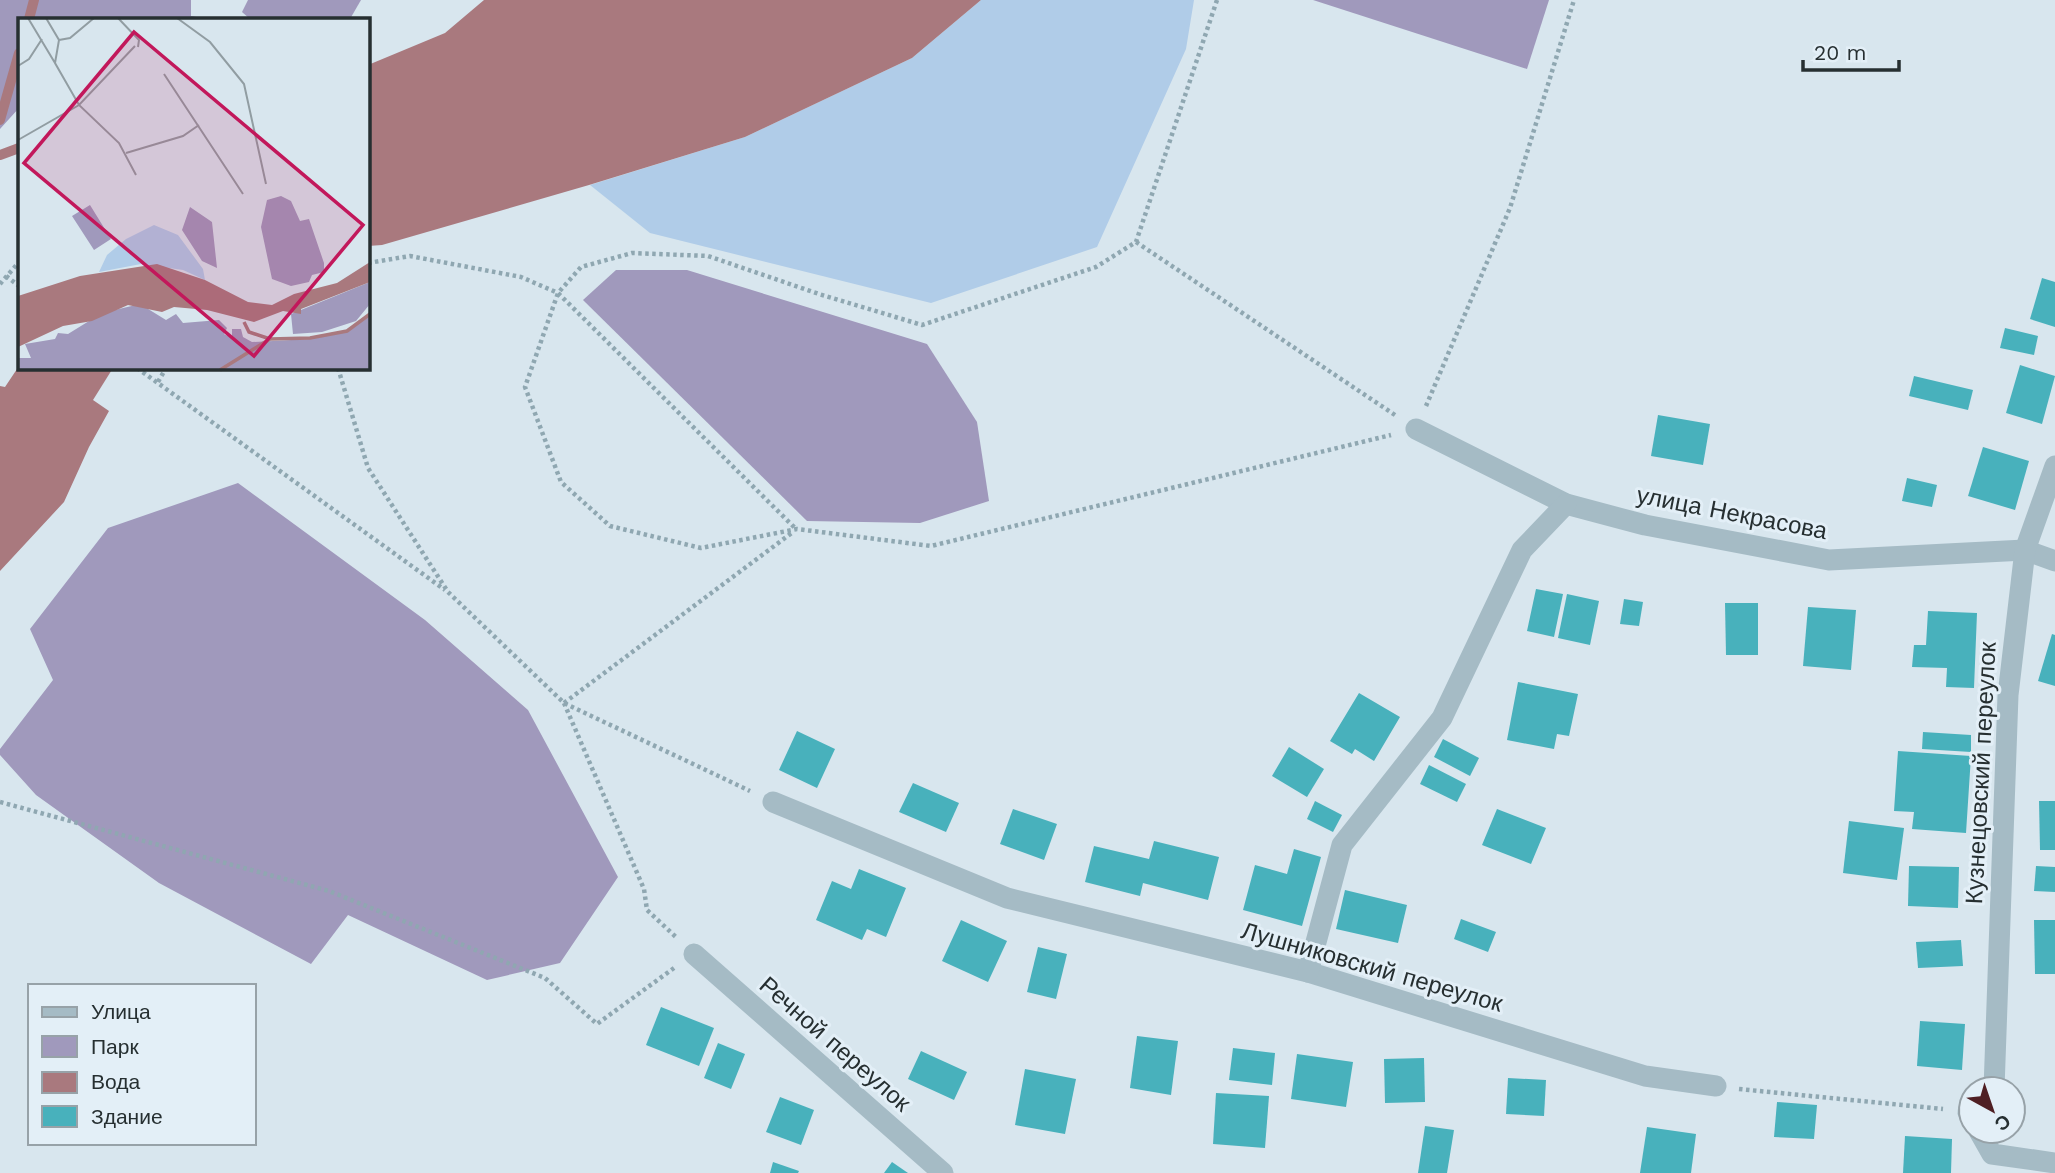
<svg xmlns="http://www.w3.org/2000/svg" width="2055" height="1173" font-family="'Work Sans',sans-serif">
  <style>
    .green { fill: #a099bc }
    .sand { fill: #b0cce8 }
    .water { fill: #a9797e }
    .lines { fill: none; stroke-linecap: round; stroke-linejoin: round }
    .stream { stroke: #a9797e; stroke-width: 10 }
    .building { fill: #48b1bc }
    .path { stroke: #8fa7b1; stroke-width: 4.5; stroke-dasharray: 3.5 3.5; stroke-linecap: butt }
    .minor { stroke: #a5bbc5; stroke-width: 21 }
    .labels { text-anchor: middle; dominant-baseline: central; stroke-width: 6; stroke-linejoin: round; paint-order: stroke }
    .street-label { font-size: 24px; fill: #262f31; stroke: #e3eff7 }
    .inset-river { fill: none; stroke: #a9797e; stroke-width: 3.5 }
    .inset-road { fill: none; stroke: #919da2; stroke-width: 2 }
    .view { fill: #c2185b; fill-opacity: 0.15; stroke: #c2185b; stroke-width: 3.5 }
    .inset-edge { fill: none; stroke: #262f31; stroke-width: 3.5 }
  </style>
  <rect width="100%" height="100%" fill="#d8e6ee"/>
  <g class="green">
    <path d="M0,0H191V16L207,19H19V108L0,129Z"/>
    <path d="M248,0H361L350,19H250L242,12Z"/>
    <path d="M1313,0H1549L1527,69Z"/>
    <path d="M616,270H687L927,344L977,422L989,501L920,523L807,521L583,300Z"/>
    <path d="M238,483L425,620L528,710L618,877L560,963L487,980L348,915L311,964L159,883L36,795L0,755V749L53,680L30,629L108,528Z"/>
  </g>
  <path class="sand" d="M981,0H1194L1186,49L1097,247L931,303L650,233L590,185L745,137L912,58Z"/>
  <g class="water">
    <path d="M484,0H981L912,58L745,137L589,185L382,245L368,246V65L445,33Z"/>
    <path d="M19,366L113,368L93,400L109,411L89,447L64,502L0,571V386L5,387Z"/>
  </g>
  <g class="lines">
    <g class="stream">
      <path d="M29,19L34,0"/>
      <path d="M0,120L19,53"/>
      <path d="M0,155L19,148"/>
    </g>
  </g>
  <g class="building">
    <path d="M2042,278L2055,282V327L2030,319Z"/>
    <path d="M2005,328L2038,336L2034,355L2000,348Z"/>
    <path d="M2020,365L2055,376L2042,424L2006,413Z"/>
    <path d="M1914,376L1973,390L1968,410L1909,396Z"/>
    <path d="M1658,415L1710,424L1703,465L1651,456Z"/>
    <path d="M1983,447L2029,461L2015,510L1968,496Z"/>
    <path d="M1907,478L1937,485L1932,507L1902,501Z"/>
    <path d="M1536,589L1563,594L1554,637L1527,631Z"/>
    <path d="M1567,594L1599,601L1590,645L1558,638Z"/>
    <path d="M1624,599L1643,602L1639,626L1620,624Z"/>
    <path d="M1725,603H1758V655H1726Z"/>
    <path d="M1808,607L1856,610L1851,670L1803,666Z"/>
    <path d="M1928,611L1977,613L1974,688L1946,687L1947,668L1912,667L1914,645H1926Z"/>
    <path d="M2052,634L2055,635V686L2038,681Z"/>
    <path d="M1518,682L1578,694L1569,736L1557,734L1554,749L1507,740Z"/>
    <path d="M1359,693L1400,717L1374,761L1355,749L1352,754L1330,741Z"/>
    <path d="M797,731L835,749L817,788L779,770Z"/>
    <path d="M1923,732L1971,735V752L1922,749Z"/>
    <path d="M1443,739L1479,758L1470,776L1434,757Z"/>
    <path d="M1289,747L1324,769L1307,797L1272,776Z"/>
    <path d="M1898,751L1971,756L1966,833L1912,829L1914,812L1894,811Z"/>
    <path d="M1429,765L1466,784L1457,802L1420,784Z"/>
    <path d="M913,783L959,803L946,832L899,812Z"/>
    <path d="M1315,801L1342,815L1333,832L1307,819Z"/>
    <path d="M2039,801H2055V850H2040Z"/>
    <path d="M1013,809L1057,824L1044,860L1000,844Z"/>
    <path d="M1497,809L1546,828L1531,864L1482,845Z"/>
    <path d="M1849,821L1904,828L1897,880L1843,873Z"/>
    <path d="M1154,841L1219,857L1208,900L1143,883L1140,896L1085,882L1094,846L1149,859Z"/>
    <path d="M1294,849L1321,857L1302,926L1243,910L1255,865L1287,874Z"/>
    <path d="M1909,866L1959,867L1958,908L1908,906Z"/>
    <path d="M2036,866L2055,867V892L2034,891Z"/>
    <path d="M859,869L906,888L886,937L867,929L862,940L816,920L832,881L851,889Z"/>
    <path d="M1345,890L1407,905L1398,943L1336,929Z"/>
    <path d="M1461,919L1496,932L1488,952L1454,939Z"/>
    <path d="M961,920L1007,941L988,982L942,961Z"/>
    <path d="M2034,920H2055V974H2035Z"/>
    <path d="M1961,940L1963,966L1918,968L1916,942Z"/>
    <path d="M1038,947L1067,954L1056,999L1027,992Z"/>
    <path d="M661,1007L714,1028L699,1066L646,1045Z"/>
    <path d="M1920,1021L1965,1024L1962,1070L1917,1066Z"/>
    <path d="M1137,1036L1178,1041L1171,1095L1130,1088Z"/>
    <path d="M718,1043L745,1054L731,1089L704,1078Z"/>
    <path d="M1233,1048L1275,1053L1272,1085L1229,1080Z"/>
    <path d="M921,1051L967,1072L954,1100L908,1079Z"/>
    <path d="M1297,1054L1353,1062L1346,1107L1291,1099Z"/>
    <path d="M1424,1058L1425,1102L1385,1103L1384,1059Z"/>
    <path d="M1025,1069L1076,1079L1065,1134L1015,1125Z"/>
    <path d="M1508,1078L1546,1080L1544,1116L1506,1114Z"/>
    <path d="M1216,1093L1269,1096L1265,1148L1213,1144Z"/>
    <path d="M780,1097L814,1110L801,1145L766,1132Z"/>
    <path d="M1777,1102L1817,1105L1814,1139L1774,1137Z"/>
    <path d="M1425,1126L1454,1130L1447,1173H1418Z"/>
    <path d="M1647,1127L1696,1134L1691,1173H1640Z"/>
    <path d="M1905,1136L1952,1139L1951,1173H1903Z"/>
    <path d="M773,1162L799,1171L798,1173H770Z"/>
    <path d="M892,1162L908,1173H884Z"/>
  </g>
  <g class="lines">
    <g class="path">
      <path d="M1217,0L1136,242L1096,267L922,325L819,294L708,256L632,253L581,267L558,293L525,387L561,482L610,526L701,548L797,529L931,546L1391,435"/>
      <path d="M1136,242L1395,415"/>
      <path d="M368,263L410,256L521,277L558,293L796,529"/>
      <path d="M6,276L19,286"/>
      <path d="M0,284L19,262"/>
      <path d="M137,368L445,590"/>
      <path d="M338,368L368,468L448,592L564,703L750,791"/>
      <path d="M158,382L166,368"/>
      <path d="M1426,406L1510,208L1574,0"/>
      <path d="M564,703L644,889L647,910L677,938"/>
      <path d="M564,703L793,532"/>
      <path d="M0,802L329,891L545,978L597,1024L674,968"/>
      <path d="M1739,1089L1943,1109"/>
    </g>
    <g class="minor">
      <path d="M1416,429L1566,504L1645,525L1829,560L2025,550L2055,561"/>
      <path d="M773,802L1007,898L1308,972L1645,1076L1716,1086"/>
      <path d="M694,954L943,1173"/>
      <path d="M1308,972L1342,845L1442,718L1522,550L1566,504"/>
      <path d="M1994,1089L2008,695L2025,550L2055,466"/>
      <path d="M1968,1112L1971,1117"/>
      <path d="M1979,1131L1992,1154L2055,1163"/>
    </g>
  </g>
  <g class="labels">
    <g class="street-label">
      <text transform="translate(1732 513) rotate(11)">улица Некрасова</text>
      <text transform="translate(1981 773) rotate(-87)">Кузнецовский переулок</text>
      <text transform="translate(1372 967) rotate(16)">Лушниковский переулок</text>
      <text transform="translate(835 1044) rotate(41)">Речной переулок</text>
    </g>
  </g>
  <g transform="translate(18 18)">
    <rect width="352" height="352" fill="#d8e6ee"/>
    <path d="M263,178L273,183L282,203L291,201L306,245V254L294,257L291,264L273,268L254,261L243,209L249,182ZM72,187L93,221L76,232L54,198ZM172,189L194,204L199,250L184,243L164,212ZM352,264V286L338,303L304,314L275,316L273,296ZM122,286L148,302L158,296L165,305L201,302L209,310L206,316L214,320V311H223L225,319L234,324L292,321L329,314L352,297V352H0V340H13L7,326L37,321L40,315L50,316L84,295Z" fill="#a099bc"/>
    <path d="M136,207L160,217L185,251L187,262L165,252L123,246L81,254L89,237L108,221Z" fill="#b0cce8"/>
    <path d="M352,244V264L283,291V296L265,293L236,304L189,292L156,289L144,294L110,287L74,303L45,308L0,329V278L62,258L139,246L187,262L230,284L254,287L276,276L319,265Z" fill="#a9797e"/>
    <path class="inset-river" d="M226,304L231,314L252,321L292,320L329,313L352,296M202,352L252,321"/>
    <path class="inset-road" d="M10,0L37,45M28,0L41,22L37,45L61,87L101,125L118,157M100,0L121,22L120,29M159,0L192,24L226,66L248,166M41,22L52,20L76,0M0,48L11,41L24,21M146,56L225,176M0,122L61,87L117,28M108,135L165,118L181,107"/>
    <path class="view" d="M116,14L345,207L236,338L6,145Z"/>
    <rect width="352" height="352" class="inset-edge"/>
  </g>
  <rect x="28" y="984" width="228" height="161" fill="#e3eff7" stroke="#97a2a8" stroke-width="2"/>
  <rect x="42" y="1007" width="35" height="10" fill="#a5bbc5" stroke="#97a2a8" stroke-width="2"/>
  <text x="91" y="1019" font-size="21" fill="#262f31">Улица</text>
  <rect x="42" y="1036" width="35" height="21" fill="#a099bc" stroke="#97a2a8" stroke-width="2"/>
  <text x="91" y="1054" font-size="21" fill="#262f31">Парк</text>
  <rect x="42" y="1072" width="35" height="21" fill="#a9797e" stroke="#97a2a8" stroke-width="2"/>
  <text x="91" y="1089" font-size="21" fill="#262f31">Вода</text>
  <rect x="42" y="1106" width="35" height="21" fill="#48b1bc" stroke="#97a2a8" stroke-width="2"/>
  <text x="91" y="1124" font-size="21" fill="#262f31">Здание</text>
  <g transform="translate(1992 1110) rotate(140)"><circle r="33" fill="#e3eff7" stroke="#97a2a8" stroke-width="2"/>
  <path d="M0-5L12 26L0 18L-12 26Z" fill="#4f1f23"/>
  <text y="-10" font-size="19" font-weight="bold" text-anchor="middle" fill="#262f31">С</text>
  </g>
  <path d="M1803 60v10h96v-10" fill="none" stroke="#262f31" stroke-width="3.5"/>
  <text x="1814" y="60" font-size="21" fill="#262f31" stroke="#e3eff7" stroke-width="5" paint-order="stroke">20 m</text>
</svg>
